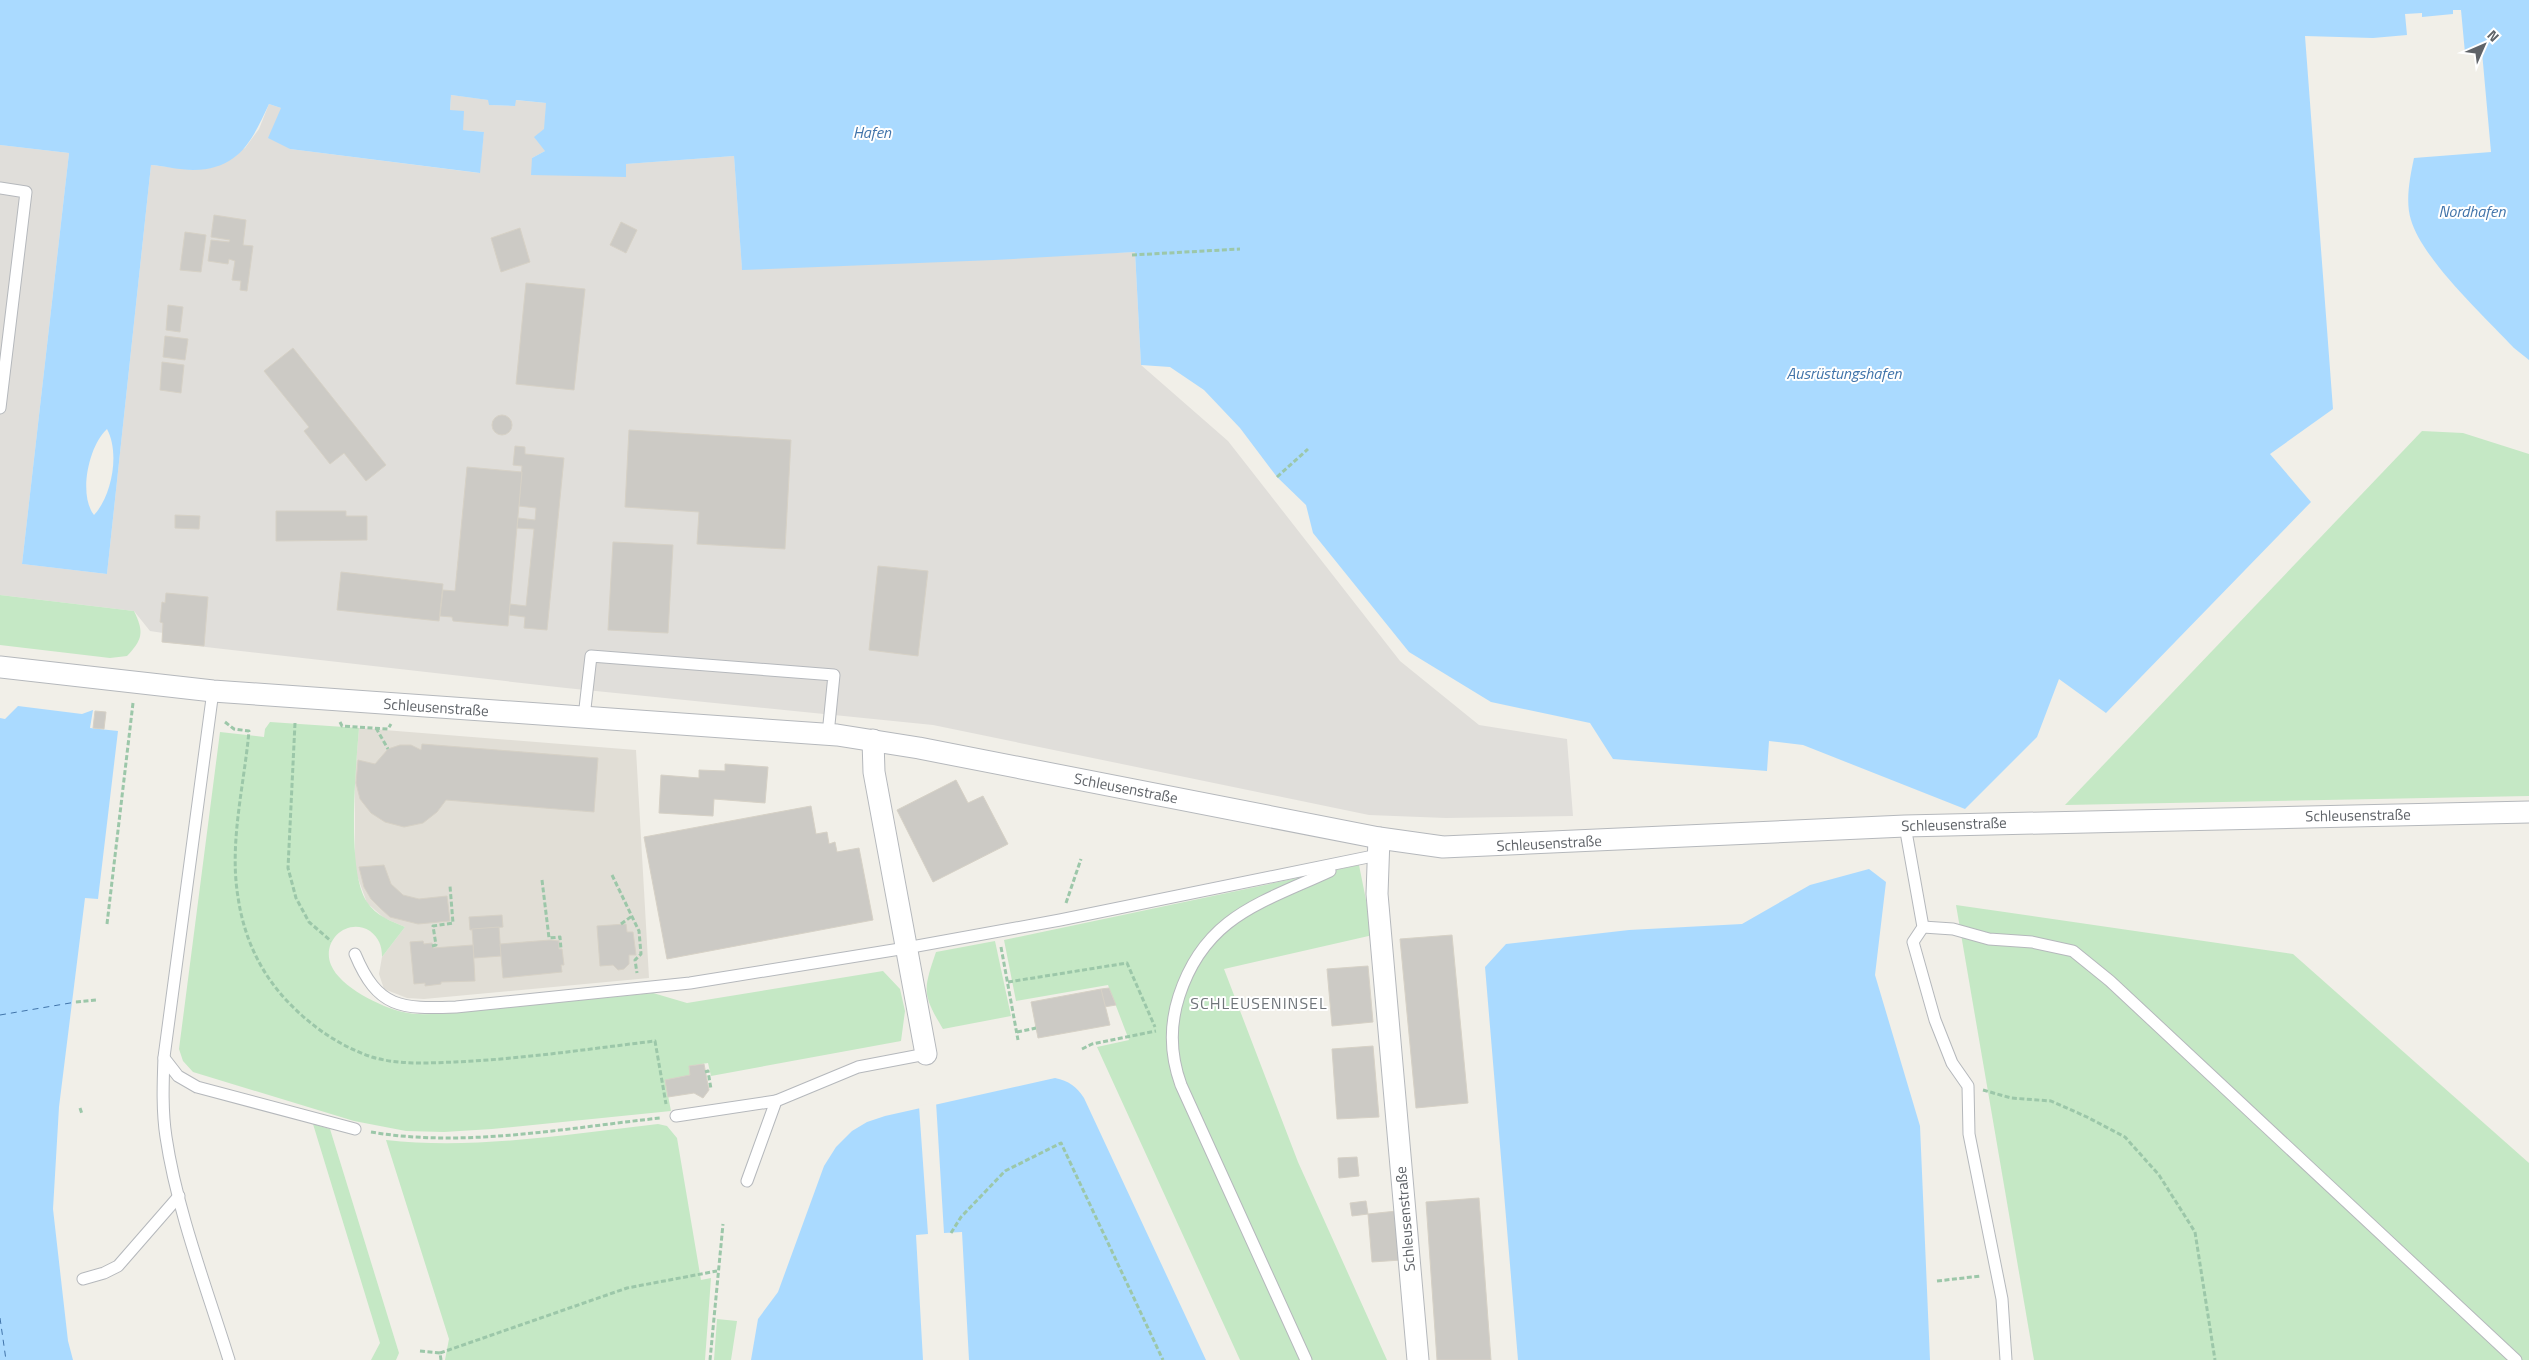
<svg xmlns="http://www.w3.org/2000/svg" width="2529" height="1360" font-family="'Titillium Web',sans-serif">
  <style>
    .industrial { fill: #e0deda }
    .education { fill: #e1ded6 }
    .green { fill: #c5e8c5 }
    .water { fill: #aadaff; fill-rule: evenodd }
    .pier { fill: #f1efe8 }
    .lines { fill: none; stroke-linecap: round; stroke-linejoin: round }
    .ferry { stroke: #4174aa; stroke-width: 1; stroke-dasharray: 6 5; stroke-linecap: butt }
    .building { fill: #cccac5; stroke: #d6d1c6 }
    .service-casing { stroke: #b5b8bc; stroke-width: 13 }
    .minor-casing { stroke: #b5b8bc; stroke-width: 23 }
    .path { stroke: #9cc7a9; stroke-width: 3; stroke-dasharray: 5 2.5; stroke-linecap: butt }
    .service { stroke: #fff; stroke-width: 11 }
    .minor { stroke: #fff; stroke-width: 21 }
    .labels { text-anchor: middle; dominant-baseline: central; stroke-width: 4; stroke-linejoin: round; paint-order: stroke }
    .street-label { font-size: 15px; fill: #5f6368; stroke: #fff }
    .water-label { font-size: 16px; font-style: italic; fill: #4174aa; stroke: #fff }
    .neighbourhood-label { font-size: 16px; letter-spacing: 1px; fill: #70757a; stroke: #fff }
  </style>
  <rect width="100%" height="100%" fill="#f1efe8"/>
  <path class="industrial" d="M451,95L489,100V105L514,106L515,100L546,103L545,151L532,158V175L625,164L734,156L742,269L1135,252L1141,365L1228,441L1400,661L1479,725L1567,739L1573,816L1446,818L1369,815L933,725L566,688L162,642L163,633L150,631L134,611L0,595V145L69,153L22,564L107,574L151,165L193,170L245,148L259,129L269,104L281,108L290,149L479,173L484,132L463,130L450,110Z"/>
  <path class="education" d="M359,728L636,750L649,978L424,999L407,998L384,989L379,974L382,957L405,927L384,918L367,903L355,870V777Z"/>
  <g class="green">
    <path d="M2422,431L2463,433L2529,454V796L2065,805Z"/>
    <path d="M0,595L134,611C144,632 143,639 127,656L110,658L0,645Z"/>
    <path d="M270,722L359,728C356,767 346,872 367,902C376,916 391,921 405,927L382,957C382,946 379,938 370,931C347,917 321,941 331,965C340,987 381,1007 403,1012C414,1015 427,1014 438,1014L653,993L687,1003L883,971L900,989L905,1011L901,1041L711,1076L708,1063L689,1066L690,1075L665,1080L671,1111L492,1129L444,1132L406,1131L354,1121L193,1072L183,1061L179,1049L220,732L264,737L265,729Z"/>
    <path d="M1359,865L1373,935L1224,969L1298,1162L1387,1360H1240L1097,1047L1129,1040L1108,985L1016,1001L1004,940Z"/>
    <path d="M1956,905L2293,954L2529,1163V1360H2034Z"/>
    <path d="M995,941L1011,1016L943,1029C922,994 923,990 936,952Z"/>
    <path d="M313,1124L330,1129L399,1353L396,1360H371L380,1343Z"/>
    <path d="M658,1124L667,1126L677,1138L701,1280L711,1278L705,1360H445L449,1339L386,1140C476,1150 568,1134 658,1124Z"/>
    <path d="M717,1319L737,1321L731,1360H714Z"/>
  </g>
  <g class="water">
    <path d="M0,0H2529V360L2514,348C2484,316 2423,260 2411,220C2405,201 2410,177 2414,158L2491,152L2482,52L2465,53L2461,10H2453V14L2422,17V13L2405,14L2407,35L2373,38L2305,36L2333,409L2270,454L2311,502L2106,713L2059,679L2037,737L1965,809L1803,745L1769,741L1767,771L1613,759L1590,723L1491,702L1409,652L1313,533L1306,505L1277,477L1240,428L1204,390L1170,367L1141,365L1135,252L994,260L742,270L734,156L626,164V177L531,175L532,158L545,151L534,137L544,129L546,103L516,100L515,106L489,105L488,100L451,95L450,110L464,111L463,130L484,132L480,173L290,149L268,138L281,108L269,104C252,140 240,169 193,170C179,170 165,166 151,165L107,574L22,564L69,153L0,145ZM107,429C120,453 112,496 94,515C78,495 89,445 107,429Z"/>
    <path d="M18,706L82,714L93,710L90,728L118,731L98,899L85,898L59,1107L53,1209L68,1341L73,1360H0V718L5,719Z"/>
    <path d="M1869,869L1886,882L1875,975L1920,1126L1930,1360H1518L1485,967L1506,944L1629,930L1742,924L1810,885Z"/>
    <path d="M1055,1078C1069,1081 1076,1086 1084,1098L1206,1360H751L758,1319L778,1292L824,1166L836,1147L852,1131L867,1122L885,1116Z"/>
  </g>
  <path class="pier" d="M936,1102L944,1233L962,1232L969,1360H923L916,1235L928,1234L919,1106Z"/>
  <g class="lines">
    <g class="ferry">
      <path d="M0,1015L76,1002"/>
      <path d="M0,1318L6,1360"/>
    </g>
  </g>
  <g class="building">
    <path d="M214,215L246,220L243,245L253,246L247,291L240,290L241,281L232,280L235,261L229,259L228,264L208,261L211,240L229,242L230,240L211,237Z"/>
    <path d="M621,222L637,230L626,253L610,245Z"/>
    <path d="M520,228L530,262L501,272L491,238Z"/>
    <path d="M185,232L206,235L201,272L180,270Z"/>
    <path d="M526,283L585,289L574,390L516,384Z"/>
    <path d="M168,305L183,307L180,332L166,330Z"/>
    <path d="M165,336L188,339L185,360L163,357Z"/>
    <path d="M293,348L386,465L366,481L344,453L330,464L304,431L309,427L264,371Z"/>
    <path d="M162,362L184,365L181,393L160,390Z"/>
    <circle cx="502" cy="425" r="10"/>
    <path d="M629,430L791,440L785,549L697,544L699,512L625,507Z"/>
    <path d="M515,446L525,447V454L564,458L547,630L524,628L525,617L509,615L510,604L526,606L534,529L517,528L518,518L535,520L536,508L519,506L522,466L513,465Z"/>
    <path d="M467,467L522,472L508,626L453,621L452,617L440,616L443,590L455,591Z"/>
    <path d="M276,511H346V516H367V540L276,541Z"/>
    <path d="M175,515L200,516L199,529L175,528Z"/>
    <path d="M613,542L673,545L668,633L608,630Z"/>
    <path d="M878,566L928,571L918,656L869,650Z"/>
    <path d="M341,572L443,584L439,621L337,610Z"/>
    <path d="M166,593L208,597L204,646L162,642L163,623L160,622L162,602L165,603Z"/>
    <path d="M95,711L106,712L104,729L93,728Z"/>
    <path d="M422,744L598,758L594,812L446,800L437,812L423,823L404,827L385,822L371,813L360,799L356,783L358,760L375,764L388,749L400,745H411L421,750Z"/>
    <path d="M725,764L768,767L765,803L714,799L713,816L659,813L661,775L699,778V770L725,771Z"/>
    <path d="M956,780L968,803L983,796L1008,844L933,882L897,810Z"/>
    <path d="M811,806L816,834L827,832L829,844L835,842L837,852L859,848L873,920L667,959L644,837Z"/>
    <path d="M384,865L391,884L403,895L419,899L447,896L450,921L418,924L390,917L380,908L371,899L364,887L359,867Z"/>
    <path d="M502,915L503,927L470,930L469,917Z"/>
    <path d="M626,924L627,932H633L636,955H629V964L624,969L618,970L613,965L600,966L597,926Z"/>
    <path d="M499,927L501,956L474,958L472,929Z"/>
    <path d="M1452,935L1468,1103L1416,1108L1400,939Z"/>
    <path d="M550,940L559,941V949H562L564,965H561L562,972L503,978L500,944Z"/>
    <path d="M423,941L424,944L432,943L433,948L473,945L475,981L441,982V984L425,986V983L414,984L410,942Z"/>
    <path d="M1368,966L1373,1022L1332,1026L1327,969Z"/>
    <path d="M1109,988L1116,1005L1104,1007L1101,989Z"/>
    <path d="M1101,989L1110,1025L1038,1038L1031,1002Z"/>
    <path d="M1373,1046L1379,1117L1337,1119L1332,1049Z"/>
    <path d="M704,1064L709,1090L703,1098L694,1093L668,1097L665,1080L690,1075L689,1066Z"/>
    <path d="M1357,1157L1359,1176L1339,1178L1338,1158Z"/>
    <path d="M1479,1198L1491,1360H1437L1426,1202Z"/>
    <path d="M1366,1201L1368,1214L1352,1216L1350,1203Z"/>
    <path d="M1397,1211L1401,1260L1372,1262L1368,1214Z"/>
  </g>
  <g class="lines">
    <g class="service-casing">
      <g id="service">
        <path d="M0,188L26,192L0,408"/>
        <path d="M213,691L164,1057C163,1084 162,1111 166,1137C177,1211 207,1289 229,1360"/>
        <path d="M584,717L591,656L834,675L828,734"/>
        <path d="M1905,826L1923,927L1913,942L1935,1020L1952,1063L1968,1086L1969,1134L2002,1299L2006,1360"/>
        <path d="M1923,927L1953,929L1989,939L2032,942L2073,951L2110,981L2516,1360"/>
        <path d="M355,954C378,1009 401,1009 456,1007L690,983L906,948L1060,920L1378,855"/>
        <path d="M164,1058L178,1076L197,1087L355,1129"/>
        <path d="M676,1116L776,1101"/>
        <path d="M747,1181L776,1101L858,1067L926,1054"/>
        <path d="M83,1279L104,1273L118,1266L179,1196"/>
        <path d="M1306,1360L1181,1085C1170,1055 1169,1027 1179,996C1205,916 1261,903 1330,871"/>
      </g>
    </g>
    <g class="minor-casing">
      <g id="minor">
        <path d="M0,667L213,691L837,735L919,748L1379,838L1443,847L1905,826L2529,812"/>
        <path d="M873,740L874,772L926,1054"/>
        <path d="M1379,838L1377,894L1418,1360"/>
      </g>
    </g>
    <g class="path">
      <path d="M1132,255L1240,249"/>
      <path d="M1277,477L1308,449"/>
      <path d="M225,722L234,729L249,731C244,786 229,843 238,897C244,939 262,977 293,1007C315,1029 342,1047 372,1057C398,1065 428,1063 455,1062C522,1059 588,1049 655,1041L666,1104"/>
      <path d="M340,722L342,726L388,729L391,724"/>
      <path d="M295,723L288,868L296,898L309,922L331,941"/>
      <path d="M376,728L388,749"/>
      <path d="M612,875L639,931L641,954L635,960L637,973"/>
      <path d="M542,880L549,938L560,937L561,949"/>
      <path d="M1066,903L1081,859"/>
      <path d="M107,924L133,703"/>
      <path d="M621,924L632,916"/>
      <path d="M432,946L436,945L433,926L453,923L450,886"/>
      <path d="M1001,947L1018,1040"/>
      <path d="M1008,982L1127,963L1155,1027"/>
      <path d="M76,1002L97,1000"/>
      <path d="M1017,1032L1036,1028"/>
      <path d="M1082,1049L1092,1044L1156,1031"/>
      <path d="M705,1072L708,1071L711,1089"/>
      <path d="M1983,1090L2011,1098L2051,1101L2087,1117L2125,1137L2159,1175L2195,1232L2215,1360"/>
      <path d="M80,1108L82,1114"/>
      <path d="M371,1132C464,1148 566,1128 660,1118"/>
      <path d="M951,1233L961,1217L1005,1171L1061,1143L1163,1360"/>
      <path d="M1937,1281L1981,1276"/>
      <path d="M420,1351L440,1353L441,1360"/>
      <path d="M440,1353L627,1288L717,1271"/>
      <path d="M710,1360L723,1224"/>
    </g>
    <use href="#service" class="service"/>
    <use href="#minor" class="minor"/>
  </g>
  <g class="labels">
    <g class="street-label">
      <text transform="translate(436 707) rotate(4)">Schleusenstraße</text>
      <text transform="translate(1126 788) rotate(11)">Schleusenstraße</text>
      <text transform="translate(2358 815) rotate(-1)">Schleusenstraße</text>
      <text transform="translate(1954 824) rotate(-2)">Schleusenstraße</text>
      <text transform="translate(1549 843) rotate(-3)">Schleusenstraße</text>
      <text transform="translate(1405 1219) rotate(-95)">Schleusenstraße</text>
    </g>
    <g class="water-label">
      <text x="872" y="132">Hafen</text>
      <text x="2472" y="211">Nordhafen</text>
      <text x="1844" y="373">Ausrüstungshafen</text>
    </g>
    <g class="neighbourhood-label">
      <text x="1259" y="1003">SCHLEUSENINSEL</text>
    </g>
  </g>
  <g transform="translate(2484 45) rotate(45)" stroke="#ffffff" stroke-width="4" paint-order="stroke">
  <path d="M0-4L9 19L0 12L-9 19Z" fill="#5f6368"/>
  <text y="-8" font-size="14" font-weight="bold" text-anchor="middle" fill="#5f6368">N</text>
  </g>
</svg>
